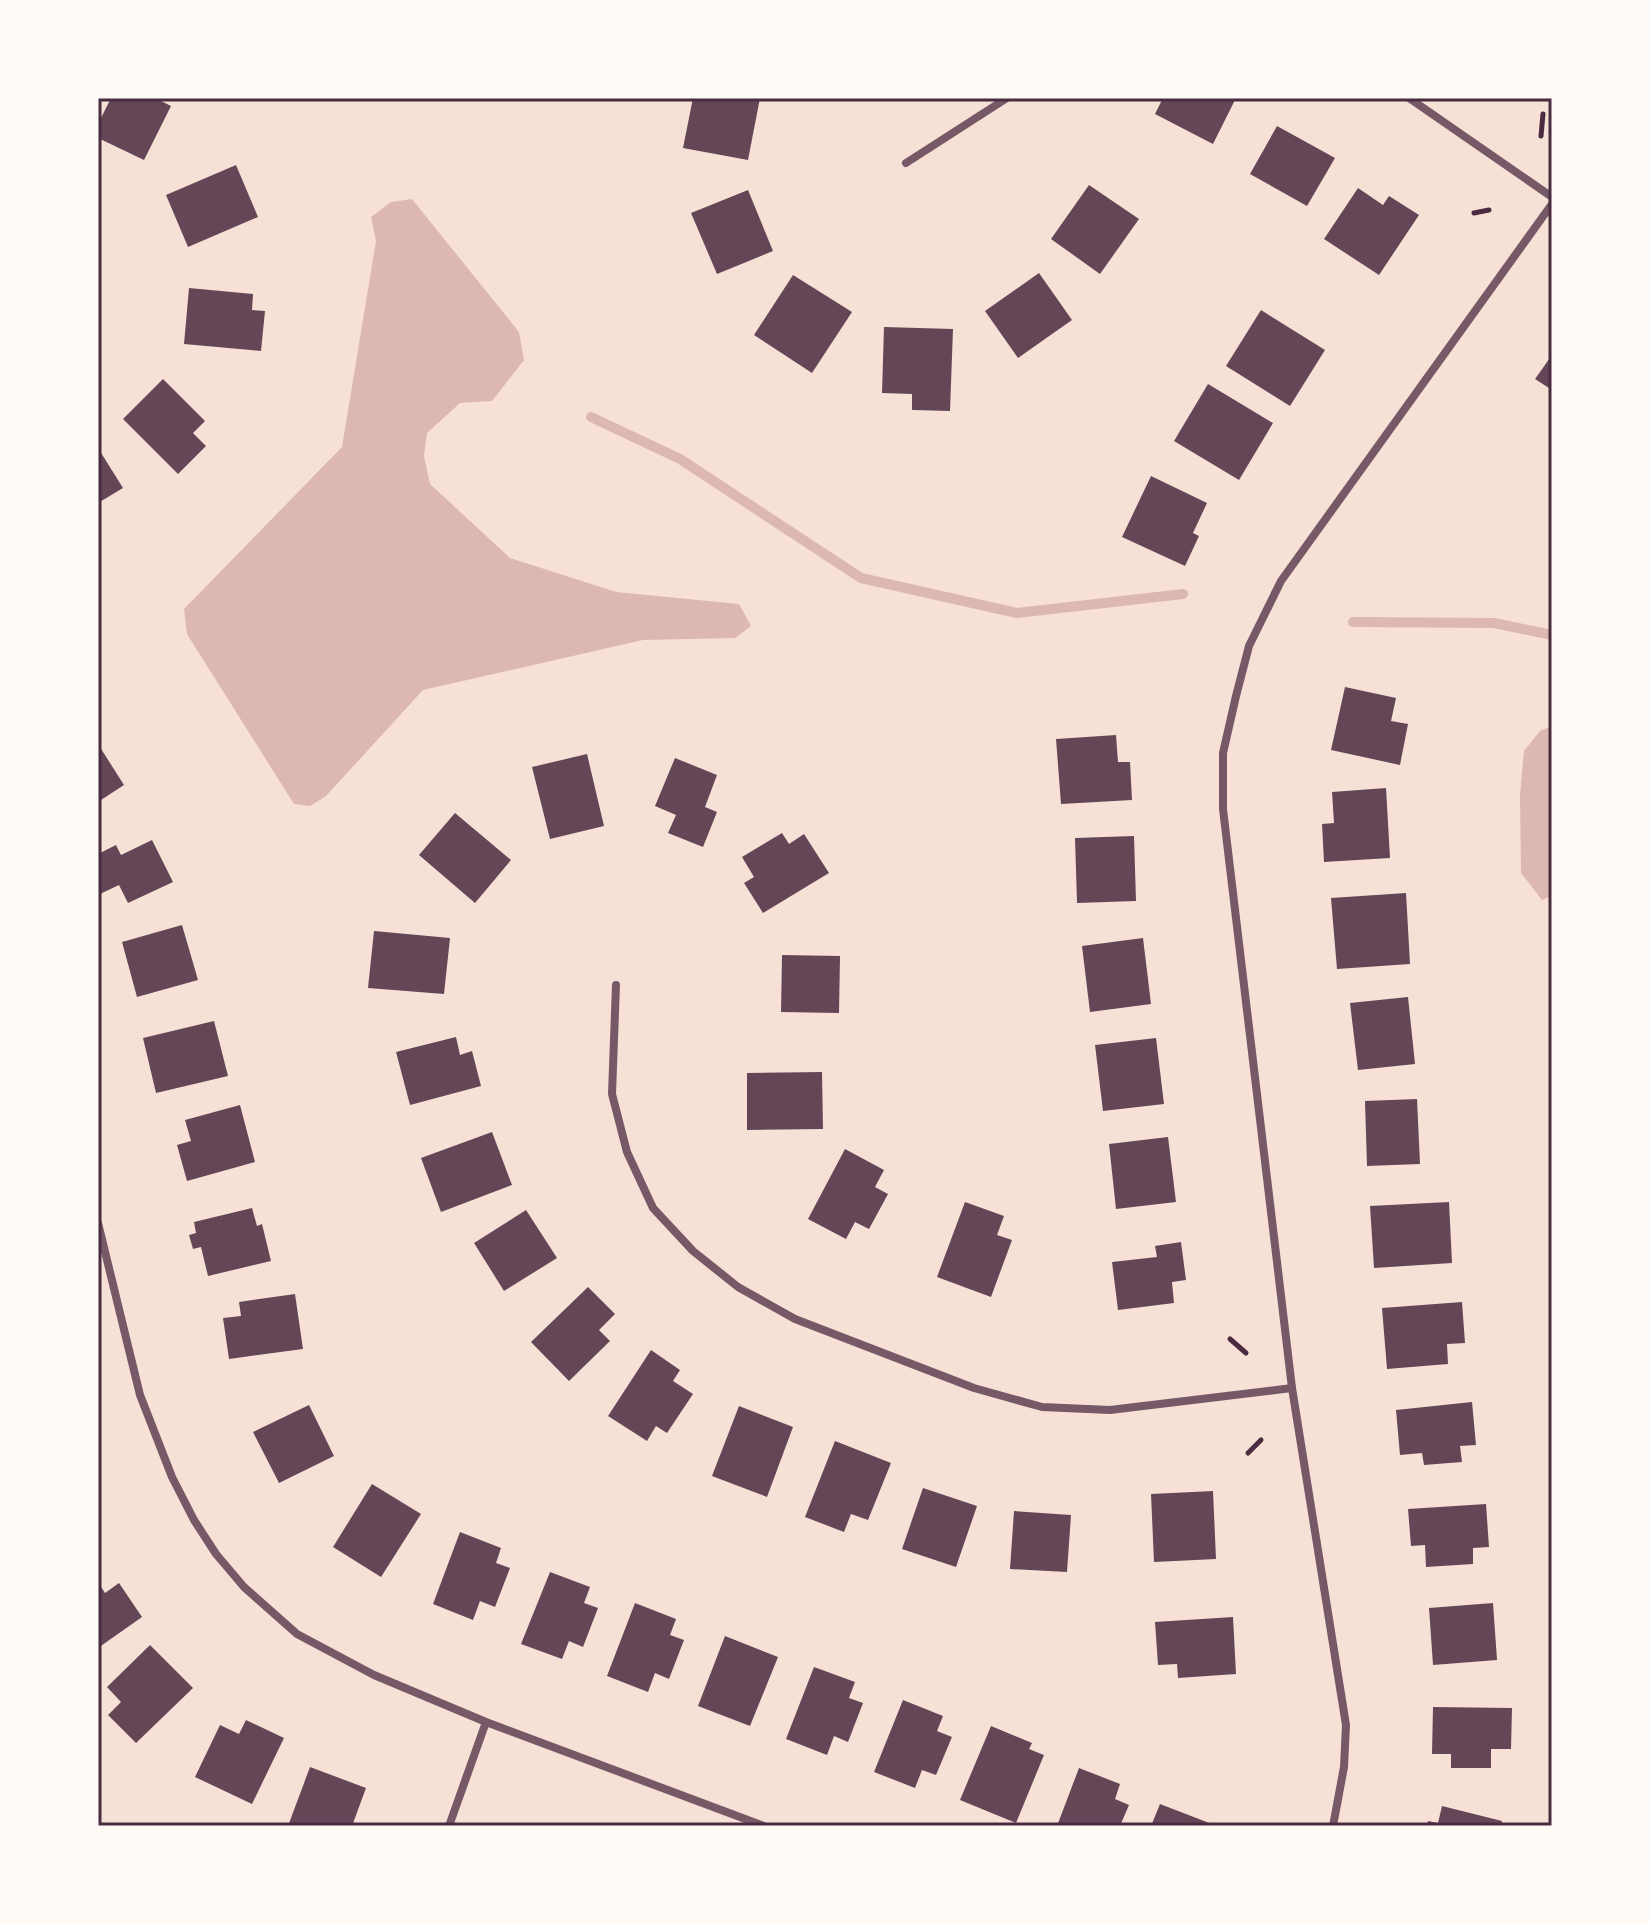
<svg xmlns="http://www.w3.org/2000/svg" width="1650" height="1924" font-family="'Source Sans 3',sans-serif">
  <style>
    .water { fill: #dcb8b0 }
    .lines { fill: none; stroke-linecap: round; stroke-linejoin: round }
    .stream { stroke: #dcb8b0; stroke-width: 10 }
    .building { fill: #644757 }
    .path { stroke: #4a2c40; stroke-width: 5 }
    .minor { stroke: #755966; stroke-width: 8 }
    .neatline { fill: none; stroke: #4a2c40; stroke-width: 3 }
  </style>
  <rect width="100%" height="100%" fill="#f7e1d7"/>
  <g class="water">
    <path d="M412,199L519,332L524,360L492,401L460,403L427,433L424,456L430,484L510,558L616,592L739,604L751,626L735,638L643,640L423,690L326,796L310,806L294,804L187,634L184,609L342,447L376,241L371,217L391,202Z"/>
    <path d="M1552,726V896L1542,900L1521,873L1520,795L1524,751L1540,731Z"/>
  </g>
  <g class="lines">
    <g class="stream">
      <path d="M591,417L680,459L861,578L1017,613L1183,594"/>
      <path d="M1353,622L1494,623L1552,635"/>
    </g>
  </g>
  <g class="building">
    <path d="M111,98H155L171,106L144,160L98,138V124Z"/>
    <path d="M693,98H760L748,160L683,148Z"/>
    <path d="M1163,98H1236L1213,144L1155,114Z"/>
    <path d="M1277,126L1335,158L1307,206L1250,174Z"/>
    <path d="M236,165L258,217L188,247L166,195Z"/>
    <path d="M1089,185L1139,219L1100,274L1051,239Z"/>
    <path d="M1358,188L1383,205L1389,196L1419,215L1379,275L1324,239Z"/>
    <path d="M748,190L773,251L717,274L691,213Z"/>
    <path d="M1039,273L1072,320L1018,358L985,311Z"/>
    <path d="M793,275L852,312L812,373L754,335Z"/>
    <path d="M189,288L253,294L252,310L265,311L261,351L184,344Z"/>
    <path d="M1261,310L1325,350L1290,406L1226,366Z"/>
    <path d="M884,327L953,329L950,411L912,410V394L882,393Z"/>
    <path d="M1552,355V390L1535,379Z"/>
    <path d="M163,379L205,421L193,433L206,446L178,474L123,419Z"/>
    <path d="M1208,384L1273,423L1239,480L1174,441Z"/>
    <path d="M98,448L123,488L98,503Z"/>
    <path d="M1151,476L1207,503L1193,533L1199,536L1185,566L1122,537Z"/>
    <path d="M1345,687L1396,698L1391,721L1408,724L1400,765L1331,750Z"/>
    <path d="M1116,735L1118,762H1130L1132,800L1061,804L1056,739Z"/>
    <path d="M98,744L124,785L98,802Z"/>
    <path d="M587,754L604,826L550,839L532,767Z"/>
    <path d="M675,758L717,775L705,807L717,812L703,847L668,833L676,815L655,806Z"/>
    <path d="M1386,788L1390,858L1324,862L1322,824L1334,823L1332,792Z"/>
    <path d="M455,813L511,860L475,903L419,855Z"/>
    <path d="M782,833L789,844L804,834L829,873L763,913L744,883L754,877L742,857Z"/>
    <path d="M1134,836L1136,901L1077,903L1075,838Z"/>
    <path d="M152,840L173,882L128,903L119,885L100,894L98,854L116,845L121,855Z"/>
    <path d="M1406,893L1410,964L1337,969L1331,898Z"/>
    <path d="M182,925L198,980L137,997L122,942Z"/>
    <path d="M374,931L450,938L444,994L368,988Z"/>
    <path d="M1143,938L1151,1004L1090,1012L1082,946Z"/>
    <path d="M782,955L840,956L839,1013L781,1012Z"/>
    <path d="M1408,997L1415,1064L1358,1070L1350,1003Z"/>
    <path d="M214,1021L228,1076L156,1093L143,1038Z"/>
    <path d="M456,1037L460,1055L472,1051L481,1086L410,1105L396,1052Z"/>
    <path d="M1156,1038L1164,1104L1103,1111L1095,1045Z"/>
    <path d="M822,1072L823,1129L747,1130V1073Z"/>
    <path d="M1417,1099L1420,1164L1367,1166L1365,1101Z"/>
    <path d="M240,1105L255,1162L187,1181L177,1145L191,1141L185,1120Z"/>
    <path d="M492,1132L512,1185L441,1212L421,1158Z"/>
    <path d="M1168,1137L1176,1202L1116,1209L1109,1144Z"/>
    <path d="M845,1149L884,1170L875,1187L888,1194L869,1229L855,1222L846,1239L808,1219Z"/>
    <path d="M965,1202L1004,1216L997,1235L1012,1240L991,1297L937,1277Z"/>
    <path d="M1449,1202L1452,1263L1374,1268L1370,1206Z"/>
    <path d="M252,1208L257,1226L262,1224L271,1261L208,1276L201,1247L193,1249L189,1235L196,1233L194,1222Z"/>
    <path d="M526,1210L557,1258L504,1291L474,1243Z"/>
    <path d="M1181,1242L1186,1280L1172,1282L1174,1303L1118,1310L1112,1262L1157,1257L1155,1246Z"/>
    <path d="M588,1287L615,1314L599,1330L610,1341L569,1381L531,1342Z"/>
    <path d="M295,1294L303,1349L229,1359L223,1318L241,1316L239,1302Z"/>
    <path d="M1462,1302L1465,1343L1447,1344L1448,1364L1387,1369L1382,1308Z"/>
    <path d="M651,1350L680,1370L673,1381L693,1394L667,1433L656,1426L647,1441L608,1416Z"/>
    <path d="M1472,1402L1476,1445L1460,1446L1462,1462L1424,1465L1422,1453L1400,1455L1396,1410Z"/>
    <path d="M309,1405L334,1456L279,1483L253,1432Z"/>
    <path d="M739,1406L793,1427L767,1497L712,1476Z"/>
    <path d="M835,1441L891,1463L868,1520L851,1514L844,1532L805,1517Z"/>
    <path d="M372,1484L421,1514L381,1577L333,1547Z"/>
    <path d="M923,1488L977,1506L956,1567L902,1549Z"/>
    <path d="M1213,1491L1216,1559L1154,1562L1151,1494Z"/>
    <path d="M1486,1504L1489,1547L1473,1548V1564L1426,1567L1425,1545L1411,1546L1408,1509Z"/>
    <path d="M1014,1511L1071,1515L1067,1572L1010,1569Z"/>
    <path d="M460,1532L501,1548L496,1563L510,1568L495,1607L480,1601L473,1620L433,1604Z"/>
    <path d="M550,1572L590,1587L584,1603L598,1608L583,1647L569,1641L562,1659L521,1644Z"/>
    <path d="M98,1582L105,1593L119,1583L142,1617L98,1648Z"/>
    <path d="M635,1603L676,1619L670,1635L684,1640L669,1679L655,1673L648,1692L607,1676Z"/>
    <path d="M1493,1603L1497,1660L1433,1665L1429,1608Z"/>
    <path d="M1233,1617L1236,1674L1178,1678L1177,1664L1158,1665L1155,1622Z"/>
    <path d="M725,1636L778,1657L750,1726L698,1706Z"/>
    <path d="M150,1645L193,1688L136,1743L108,1715L121,1702L107,1687Z"/>
    <path d="M814,1667L855,1682L849,1698L863,1703L848,1742L834,1736L827,1755L786,1739Z"/>
    <path d="M903,1700L943,1716L937,1731L952,1737L936,1775L922,1770L915,1788L874,1772Z"/>
    <path d="M1433,1707L1512,1708L1511,1749H1491V1768H1451V1754H1432Z"/>
    <path d="M246,1720L284,1738L252,1804L195,1777L220,1725L239,1734Z"/>
    <path d="M991,1726L1032,1743L1029,1749L1044,1755L1016,1823L960,1800Z"/>
    <path d="M310,1767L366,1788L352,1826H288Z"/>
    <path d="M1079,1768L1120,1784L1115,1799L1129,1805L1120,1826H1057Z"/>
    <path d="M1160,1804L1217,1826H1151Z"/>
    <path d="M1442,1806L1502,1821L1501,1826H1427L1428,1821L1438,1823Z"/>
  </g>
  <g class="lines">
    <g class="path">
      <path d="M1541,136L1543,114"/>
      <path d="M1474,213L1489,210"/>
      <path d="M1230,1339L1246,1353"/>
      <path d="M1248,1453L1261,1440"/>
    </g>
    <g class="minor">
      <path d="M1409,98L1552,197"/>
      <path d="M906,163L1007,98"/>
      <path d="M616,985L612,1094L627,1152L653,1208L693,1251L738,1287L795,1319L974,1388L1042,1407L1110,1410L1292,1388"/>
      <path d="M98,1223L140,1395L172,1477L194,1520L216,1554L244,1587L297,1634L374,1675L486,1722L764,1826"/>
      <path d="M449,1826L486,1722"/>
      <path d="M1333,1826L1344,1767L1346,1725L1292,1388L1223,809V753L1236,696L1249,646L1281,581L1552,204"/>
    </g>
  </g>
  <rect width="1650" height="1924" fill="none" stroke="#fffaf5" stroke-width="200"/>
  <rect x="100" y="100" width="1450" height="1724" class="neatline"/>
</svg>
